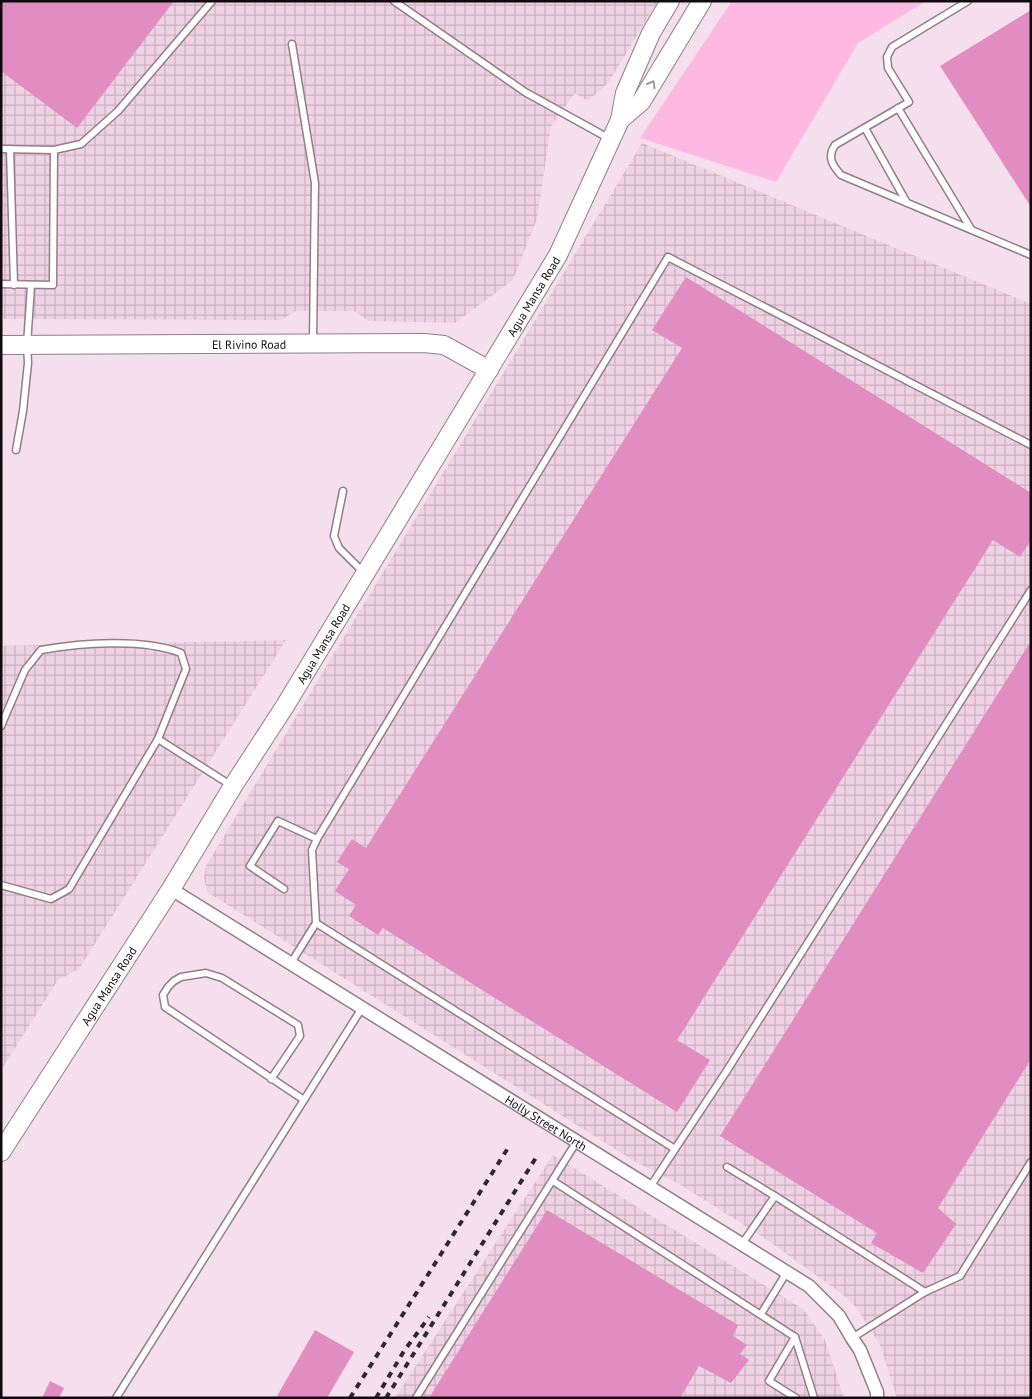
<svg xmlns="http://www.w3.org/2000/svg" width="1032" height="1399" font-family="'PT Sans',sans-serif">
  <style>
    .industrial { fill: url(#industrial-grid) }
    .grass { fill: #fdb9e1 }
    .building { fill: #e18dc1 }
    .lines { fill: none; stroke-linecap: round; stroke-linejoin: round }
    .lane-casing { stroke: #927e8a; stroke-width: 9 }
    .street-casing { stroke: #927e8a; stroke-width: 15 }
    .secondary-casing { stroke: #927e8a; stroke-width: 20 }
    .lane { stroke: #fff; stroke-width: 6 }
    .street { stroke: #fff; stroke-width: 12 }
    .secondary { stroke: #fff; stroke-width: 18 }
    .rail { stroke: #31282d; stroke-width: 4; stroke-dasharray: 6 6; stroke-linecap: butt }
    .oneway { stroke: #a09d9f }
    .labels { text-anchor: middle; dominant-baseline: central; stroke-width: 4.5; stroke-linejoin: round; paint-order: stroke }
    .street-label { font-size: 12px; fill: #110a0e; stroke: #fff }
  </style>
  <defs>
    <pattern id="industrial-grid" width="8" height="8" patternUnits="userSpaceOnUse" patternTransform="scale(1.25)"><rect width="8" height="8" fill="#efd2e3"/><path d="M0 4h8M4 0v8" fill="none" stroke="#ccb3c2"/></pattern>
  </defs>
  <rect width="100%" height="100%" fill="#f6dfec"/>
  <g class="industrial">
    <path d="M1,1H658L608,83L588,101L575,93L551,126L537,219L513,280L455,323L369,321L354,311H296L281,320L1,319Z"/>
    <path d="M642,143L1031,304V1398H897L880,1345L856,1307L841,1293L763,1237L679,1184L634,1161L207,892L204,878L206,866Z"/>
    <path d="M286,640L79,969L58,980L1,1070V646Z"/>
    <path d="M553,1155L803,1309L825,1340L844,1398H395Z"/>
  </g>
  <path class="grass" d="M732,1H926L858,43L776,182L640,138Z"/>
  <g class="building">
    <path d="M1,1H174L77,128L1,71Z"/>
    <path d="M1031,10V207L940,66Z"/>
    <path d="M686,277L1031,493V540L1020,557L993,540L677,1040L710,1060L677,1112L383,928L378,935L349,916L356,905L335,891L349,869L337,862L352,839L366,848L682,348L652,330Z"/>
    <path d="M1031,641V1059L938,1208L956,1224L923,1273L871,1243L877,1233L720,1136Z"/>
    <path d="M547,1210L738,1325L733,1336L747,1345L740,1354L749,1360L731,1383L699,1366L680,1398H429Z"/>
    <path d="M315,1330L354,1352L327,1398H276Z"/>
    <path d="M50,1381L64,1388L59,1398H42Z"/>
  </g>
  <g class="lines">
    <g class="lane-casing">
      <g id="lane">
        <path d="M394,1L525,92L610,139"/>
        <path d="M968,1L892,47L887,57L888,68L909,102L835,145C827,157 832,165 841,175L1031,255"/>
        <path d="M292,44L315,183L313,342"/>
        <path d="M898,108L971,229"/>
        <path d="M865,128L907,203"/>
        <path d="M1,149L54,150L81,144L118,111L212,1"/>
        <path d="M10,149L14,285"/>
        <path d="M1,284L53,285L54,150"/>
        <path d="M16,450L23,411L28,363L27,345L31,286"/>
        <path d="M343,491L334,536L339,548L364,573"/>
        <path d="M1,726L25,670L41,650C81,643 143,638 181,653L186,669L158,739L69,889L51,899L1,885"/>
        <path d="M158,739L232,786"/>
        <path d="M284,889L250,866L278,821L317,839"/>
        <path d="M316,923L675,1149L650,1187"/>
        <path d="M291,963L316,923L312,850L317,839L668,257L1031,445"/>
        <path d="M271,1079L300,1036L298,1025L222,978L206,973L181,977L174,981L168,987L163,995L165,1007L304,1100"/>
        <path d="M675,1149L726,1072L1031,590"/>
        <path d="M727,1167L775,1196"/>
        <path d="M553,1181L795,1337L814,1398"/>
        <path d="M742,1244L775,1196L925,1292L852,1338"/>
        <path d="M925,1292L960,1276L1031,1162"/>
        <path d="M761,1314L787,1272"/>
        <path d="M795,1337L769,1381L796,1398"/>
        <path d="M116,1398L362,1008"/>
        <path d="M416,1398L577,1141"/>
      </g>
    </g>
    <g class="street-casing">
      <g id="street">
        <path id="s1" d="M171,889L809,1286L839,1316L852,1338L860,1350L877,1392V1398"/>
      </g>
    </g>
    <g class="secondary-casing">
      <g id="secondary">
        <path d="M620,120L641,102L702,1"/>
        <path id="s2" d="M1,345L424,343L444,345L489,370"/>
        <path id="s3" d="M1,1152L171,889L233,786L285,706L558,255L620,120L625,93L651,33L670,1"/>
      </g>
    </g>
    <use href="#lane" class="lane"/>
    <use href="#street" class="street"/>
    <use href="#secondary" class="secondary"/>
    <g class="rail">
      <path d="M350,1398L508,1148"/>
      <path d="M376,1398L404,1351L429,1317"/>
      <path d="M386,1398L537,1156"/>
    </g>
  </g>
  <defs><path id="oneway-chevron" d="M-2-3.5L2.5 0L-2 3.5" fill="none" stroke-width="1.6" stroke-linecap="round" stroke-linejoin="round" transform="scale(1.25)"/></defs>
  <use class="oneway" href="#oneway-chevron" transform="translate(652 84) rotate(-60)"/>
  <g class="labels">
    <g class="street-label">
      <text stroke="none"><textPath href="#s3" startOffset="1008">Agua Mansa Road</textPath></text>
      <text stroke="none"><textPath href="#s2" startOffset="248">El Rivino Road</textPath></text>
      <text stroke="none"><textPath href="#s3" startOffset="602">Agua Mansa Road</textPath></text>
      <text stroke="none"><textPath href="#s3" startOffset="198">Agua Mansa Road</textPath></text>
      <text stroke="none"><textPath href="#s1" startOffset="442">Holly Street North</textPath></text>
    </g>
  </g>
  <rect width="1032" height="1399" fill="none" stroke="#110a0e" stroke-width="5"/>
</svg>
